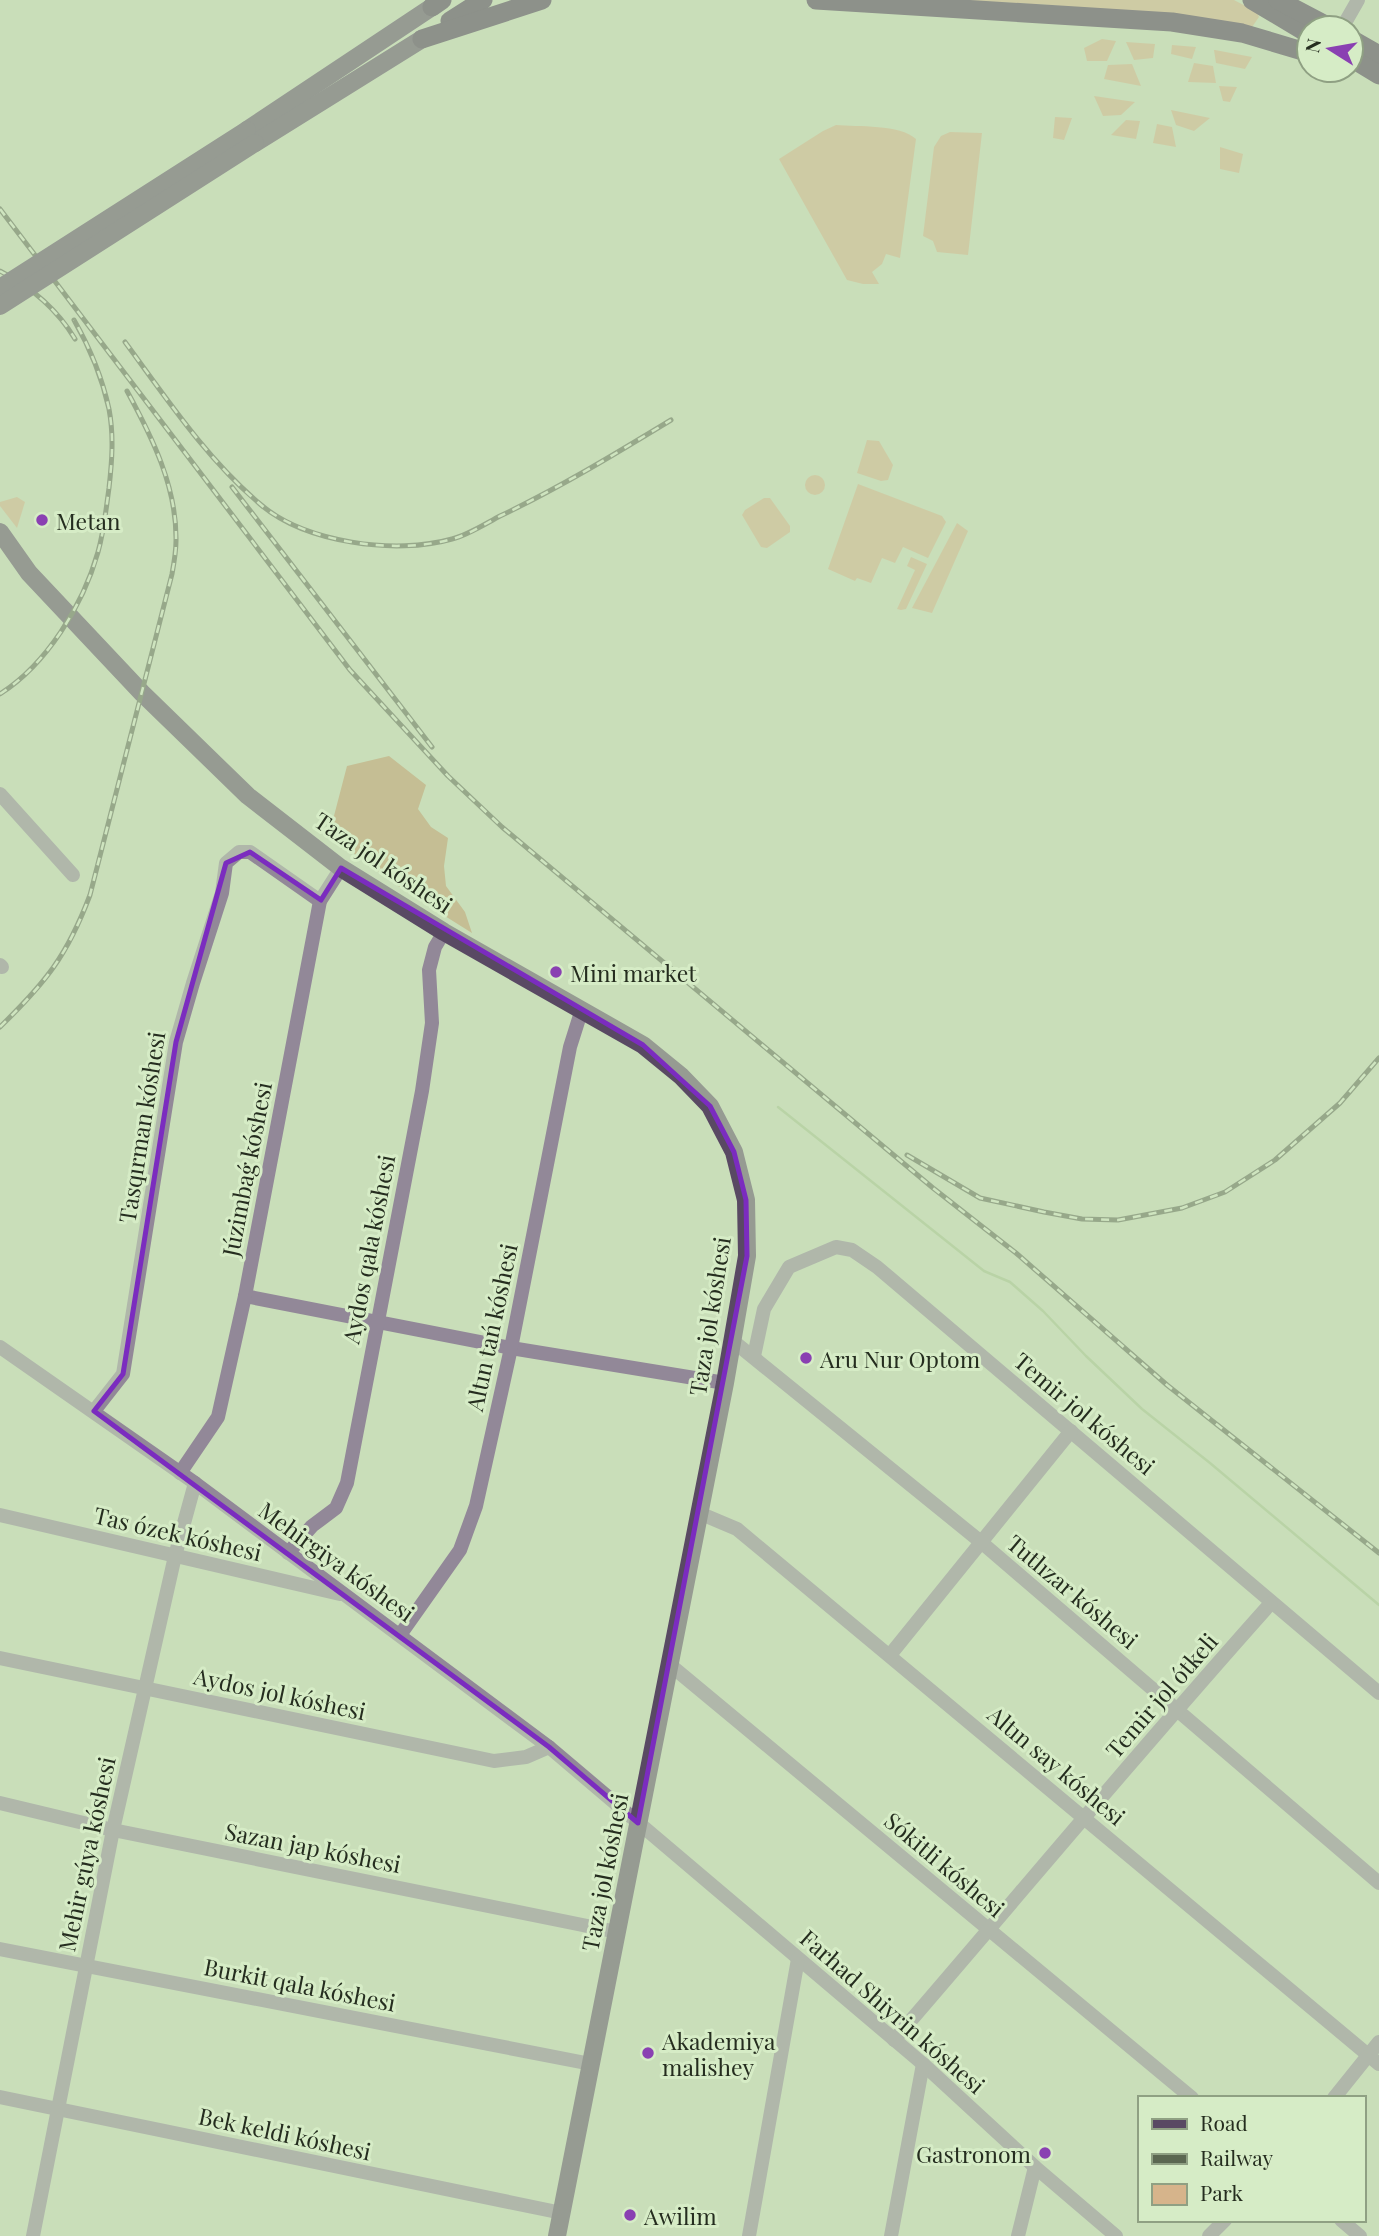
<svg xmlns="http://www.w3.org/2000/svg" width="1379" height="2236" font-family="'Playfair Display',serif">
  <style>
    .green { fill: #d6b48b }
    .forest { fill: #c09866 }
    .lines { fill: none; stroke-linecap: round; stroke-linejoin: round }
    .stream { stroke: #a7c68e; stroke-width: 2.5 }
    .minor { stroke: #928898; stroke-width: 14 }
    .major { stroke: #594963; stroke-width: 18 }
    .highway { stroke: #453350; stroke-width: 19 }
    .rail-casing { stroke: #5b6751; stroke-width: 5 }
    .rail { stroke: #d6ecc6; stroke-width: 2.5; stroke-dasharray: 8; stroke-linecap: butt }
    .major-bridge { stroke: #594963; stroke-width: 18 }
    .marked { fill: none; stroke: #7b2cbf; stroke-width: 5; stroke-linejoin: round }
    .poi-dot { fill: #8a40b2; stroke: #d6ecc6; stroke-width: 2.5 }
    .labels { text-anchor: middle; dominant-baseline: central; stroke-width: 6; stroke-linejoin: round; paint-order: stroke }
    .poi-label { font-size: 23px; fill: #252d1f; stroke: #d6ecc6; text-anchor: start }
    .street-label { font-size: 23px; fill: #252d1f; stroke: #d6ecc6 }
  </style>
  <rect width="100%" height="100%" fill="#c9deb9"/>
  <g class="green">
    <path d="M955,0H1234L1257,12L1259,17L1252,27L1049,5Z"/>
    <path d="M1102,39L1116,41L1107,61H1087L1084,48Z"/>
    <path d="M1126,42L1155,44L1153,58L1134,60Z"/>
    <path d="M1172,45L1196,47L1192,59L1171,54Z"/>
    <path d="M1214,50H1215L1252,57L1245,69L1216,63Z"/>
    <path d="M1194,63L1213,66L1216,83L1188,82Z"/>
    <path d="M1132,64L1141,86L1104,79L1108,65Z"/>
    <path d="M1219,86L1237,87L1230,102L1223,101Z"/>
    <path d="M1094,96L1135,102L1121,115L1103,116Z"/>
    <path d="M1171,110L1210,118L1194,131L1176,125Z"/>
    <path d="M1055,117L1072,118L1064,140L1053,138Z"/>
    <path d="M1126,120L1140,121L1136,139L1111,135Z"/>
    <path d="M1157,124L1172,127L1176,147L1153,143Z"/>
    <path d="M836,125C858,127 900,124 916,139L900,258L886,254L882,264L872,272L879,284H863L847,280L779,159L823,131Z"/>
    <path d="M950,132L982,133L968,255L937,252L933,241L923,236L934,147L941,136Z"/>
    <path d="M1220,147L1243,154L1239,173L1220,169Z"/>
    <path d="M867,440L879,441L893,465L888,480L881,481L857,473Z"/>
    <circle cx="815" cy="485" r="10"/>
    <path d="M858,484L942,516L946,522L928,558L903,547L895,563L882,558L871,583L857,578L855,581L828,569Z"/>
    <path d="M17,497L25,502L17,528L0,506V502Z"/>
    <path d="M764,498H770L790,526V532L767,548L761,547L742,515L745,510Z"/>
    <path d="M957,523L968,531L932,613L912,608Z"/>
    <path d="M911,557L927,564L906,609L901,610L897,609L915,570L907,566Z"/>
  </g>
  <path class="forest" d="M389,756L426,785L418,809L431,827L448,838L444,866L446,886L465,912L472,933L405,891L329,835L347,766Z"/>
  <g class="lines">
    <path class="stream" d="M778,1107L984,1271L1010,1282L1043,1311L1086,1356L1142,1409L1210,1463L1379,1605"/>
    <g class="minor">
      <path d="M1342,28L1358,0"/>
      <path d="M0,794L73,875"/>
      <path d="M0,965L2,967"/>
      <path d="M245,1296L511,1348L725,1383"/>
      <path d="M733,1341L981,1542L1379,1883"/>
      <path d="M0,1347L195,1483L549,1747L923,2064L1035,2167L1116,2236"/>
      <path d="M754,1356L764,1309L789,1267L836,1247L852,1250L877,1267L1379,1693"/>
      <path d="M94,1411L123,1374L176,1042L193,983L222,893L226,863L239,852H250L320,901"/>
      <path d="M180,1473L218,1417L245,1296L320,901L341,868"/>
      <path d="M699,1513L737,1529L1379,2064"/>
      <path d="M0,1515L340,1594"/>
      <path d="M288,1553L312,1526L336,1508L347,1483L422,1091L432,1023L429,970L435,947L444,932"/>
      <path d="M400,1635L460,1550L476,1506L511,1348L570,1047L582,1009"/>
      <path d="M890,1655L1071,1431"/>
      <path d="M0,1658L494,1761L526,1757L549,1747"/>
      <path d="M669,1664L1192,2098"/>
      <path d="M0,1803L113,1830L617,1932"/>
      <path d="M0,1949L591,2064"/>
      <path d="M894,2040C1020,1894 1143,1746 1271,1603"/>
      <path d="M0,2097L562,2213"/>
      <path d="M1334,2098L1379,2042"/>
      <path d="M1341,2220L1360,2236"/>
      <path d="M33,2236L113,1830L175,1556L195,1483"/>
      <path d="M749,2236L798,1959"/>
      <path d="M891,2236L923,2064"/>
      <path d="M1018,2236L1035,2167"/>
      <path d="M1209,2236L1225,2220"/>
    </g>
    <g class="major">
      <path d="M247,130L432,7"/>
      <path d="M255,143L422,39"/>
      <path d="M0,532L29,573L142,693L248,796L341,868L444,932L643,1045L681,1076L710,1106L734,1152L746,1200L747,1256L725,1383L557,2236"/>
    </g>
    <g class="highway">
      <path d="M816,0L1172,22L1242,33L1309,53"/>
      <path d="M1252,0L1309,34"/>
      <path d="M1278,0L1331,28"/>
      <path d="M432,7L442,0"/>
      <path d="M450,21L483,0"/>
      <path d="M422,39L542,0"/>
      <path d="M1351,39L1379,55"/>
      <path d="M1351,58L1379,75"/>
    </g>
    <g class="rail-casing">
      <g id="rail">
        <path d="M0,209L350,670L448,776L502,827L933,1188L1016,1253L1167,1385L1379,1553"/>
        <path d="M0,271C31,287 57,309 75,339"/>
        <path d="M125,342C167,399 206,458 260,504C305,543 396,555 452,539C468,535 485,524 500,516C559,488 615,454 671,420"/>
        <path d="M232,487L432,747"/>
        <path d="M0,694C47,664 83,605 98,552C104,531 106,509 109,488C112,461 114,436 109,409C102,377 90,348 74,320"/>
        <path d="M0,1027C46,982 67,956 90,895L172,574C174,563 176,552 176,541C177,487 152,437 127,391"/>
        <path d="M907,1155L980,1198L1044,1212L1082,1219L1118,1220L1182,1208L1225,1192L1275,1160L1340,1103L1379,1058"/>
      </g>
    </g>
    <use href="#rail" class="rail"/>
    <g class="major-bridge">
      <path d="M0,288L247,130"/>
      <path d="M0,306L255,143"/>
    </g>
  </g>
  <path d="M0 0H1379V2236H0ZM250,852L321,900L341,868L643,1045L710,1106L734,1152L746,1200L747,1256L638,1823L549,1747L94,1411L123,1374L176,1042L226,863Z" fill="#c9deb9" fill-opacity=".55" fill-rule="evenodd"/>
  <path class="marked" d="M250,852L321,900L341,868L643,1045L710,1106L734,1152L746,1200L747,1256L638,1823L549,1747L94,1411L123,1374L176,1042L226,863Z"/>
  <g class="poi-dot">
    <circle cx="42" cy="520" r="7"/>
    <circle cx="556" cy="972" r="7"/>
    <circle cx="806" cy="1358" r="7"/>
    <circle cx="648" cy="2053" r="7"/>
    <circle cx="1045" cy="2153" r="7"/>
    <circle cx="630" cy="2215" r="7"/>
  </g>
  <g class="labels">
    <g class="poi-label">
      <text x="56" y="520">Metan</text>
      <text x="570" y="972">Mini market</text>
      <text x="820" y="1358">Aru Nur Optom</text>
      <text x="662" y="2040">Akademiya<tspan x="662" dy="26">malishey</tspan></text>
      <text x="1031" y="2153" text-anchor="end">Gastronom</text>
      <text x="644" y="2215">Awilim</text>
    </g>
    <g class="street-label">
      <text transform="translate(384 862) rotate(34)">Taza jol kóshesi</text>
      <text transform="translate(141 1127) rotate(-81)">Tasqırman kóshesi</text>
      <text transform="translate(246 1169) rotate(-79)">Júzimbaǵ kóshesi</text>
      <text transform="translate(368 1249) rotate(-79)">Aydos qala kóshesi</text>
      <text transform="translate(709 1316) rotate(-81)">Taza jol kóshesi</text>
      <text transform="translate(491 1327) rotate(-78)">Altın tań kóshesi</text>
      <text transform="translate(1085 1413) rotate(40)">Temir jol kóshesi</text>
      <text transform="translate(178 1533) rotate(13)">Tas ózek kóshesi</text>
      <text transform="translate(337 1561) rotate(36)">Mehirgiya kóshesi</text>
      <text transform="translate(1073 1591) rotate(40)">Tutlızar kóshesi</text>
      <text transform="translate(280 1693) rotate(12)">Aydos jol kóshesi</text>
      <text transform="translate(1161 1695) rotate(-49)">Temir jol ótkeli</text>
      <text transform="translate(1057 1765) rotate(40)">Altın say kóshesi</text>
      <text transform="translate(313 1847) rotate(11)">Sazan jap kóshesi</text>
      <text transform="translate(86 1854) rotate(-78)">Mehir gúyа kóshesi</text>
      <text transform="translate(945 1864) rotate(40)">Sókitli kóshesi</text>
      <text transform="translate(604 1872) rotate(-79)">Taza jol kóshesi</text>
      <text transform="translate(300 1984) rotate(11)">Burkit qala kóshesi</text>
      <text transform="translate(893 2011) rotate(41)">Farhad Shiyrin kóshesi</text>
      <text transform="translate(285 2133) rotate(12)">Bek keldi kóshesi</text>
    </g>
  </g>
  <rect x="1138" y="2096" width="228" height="126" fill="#d6ecc6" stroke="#8fa083" stroke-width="2"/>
  <rect x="1152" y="2119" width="35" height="10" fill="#594963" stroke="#8fa083" stroke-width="2"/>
  <text x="1200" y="2131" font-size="21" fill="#252d1f">Road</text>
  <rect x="1152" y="2154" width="35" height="10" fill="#5b6751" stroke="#8fa083" stroke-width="2"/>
  <text x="1200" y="2166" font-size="21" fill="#252d1f">Railway</text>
  <rect x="1152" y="2184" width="35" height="21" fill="#d6b48b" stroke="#8fa083" stroke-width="2"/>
  <text x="1200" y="2201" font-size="21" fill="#252d1f">Park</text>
  <g transform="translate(1330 49) rotate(281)"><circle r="33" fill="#d6ecc6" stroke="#8fa083" stroke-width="2"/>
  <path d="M0-5L12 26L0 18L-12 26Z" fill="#8a40b2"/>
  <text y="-10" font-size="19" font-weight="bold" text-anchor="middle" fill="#252d1f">N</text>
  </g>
</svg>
